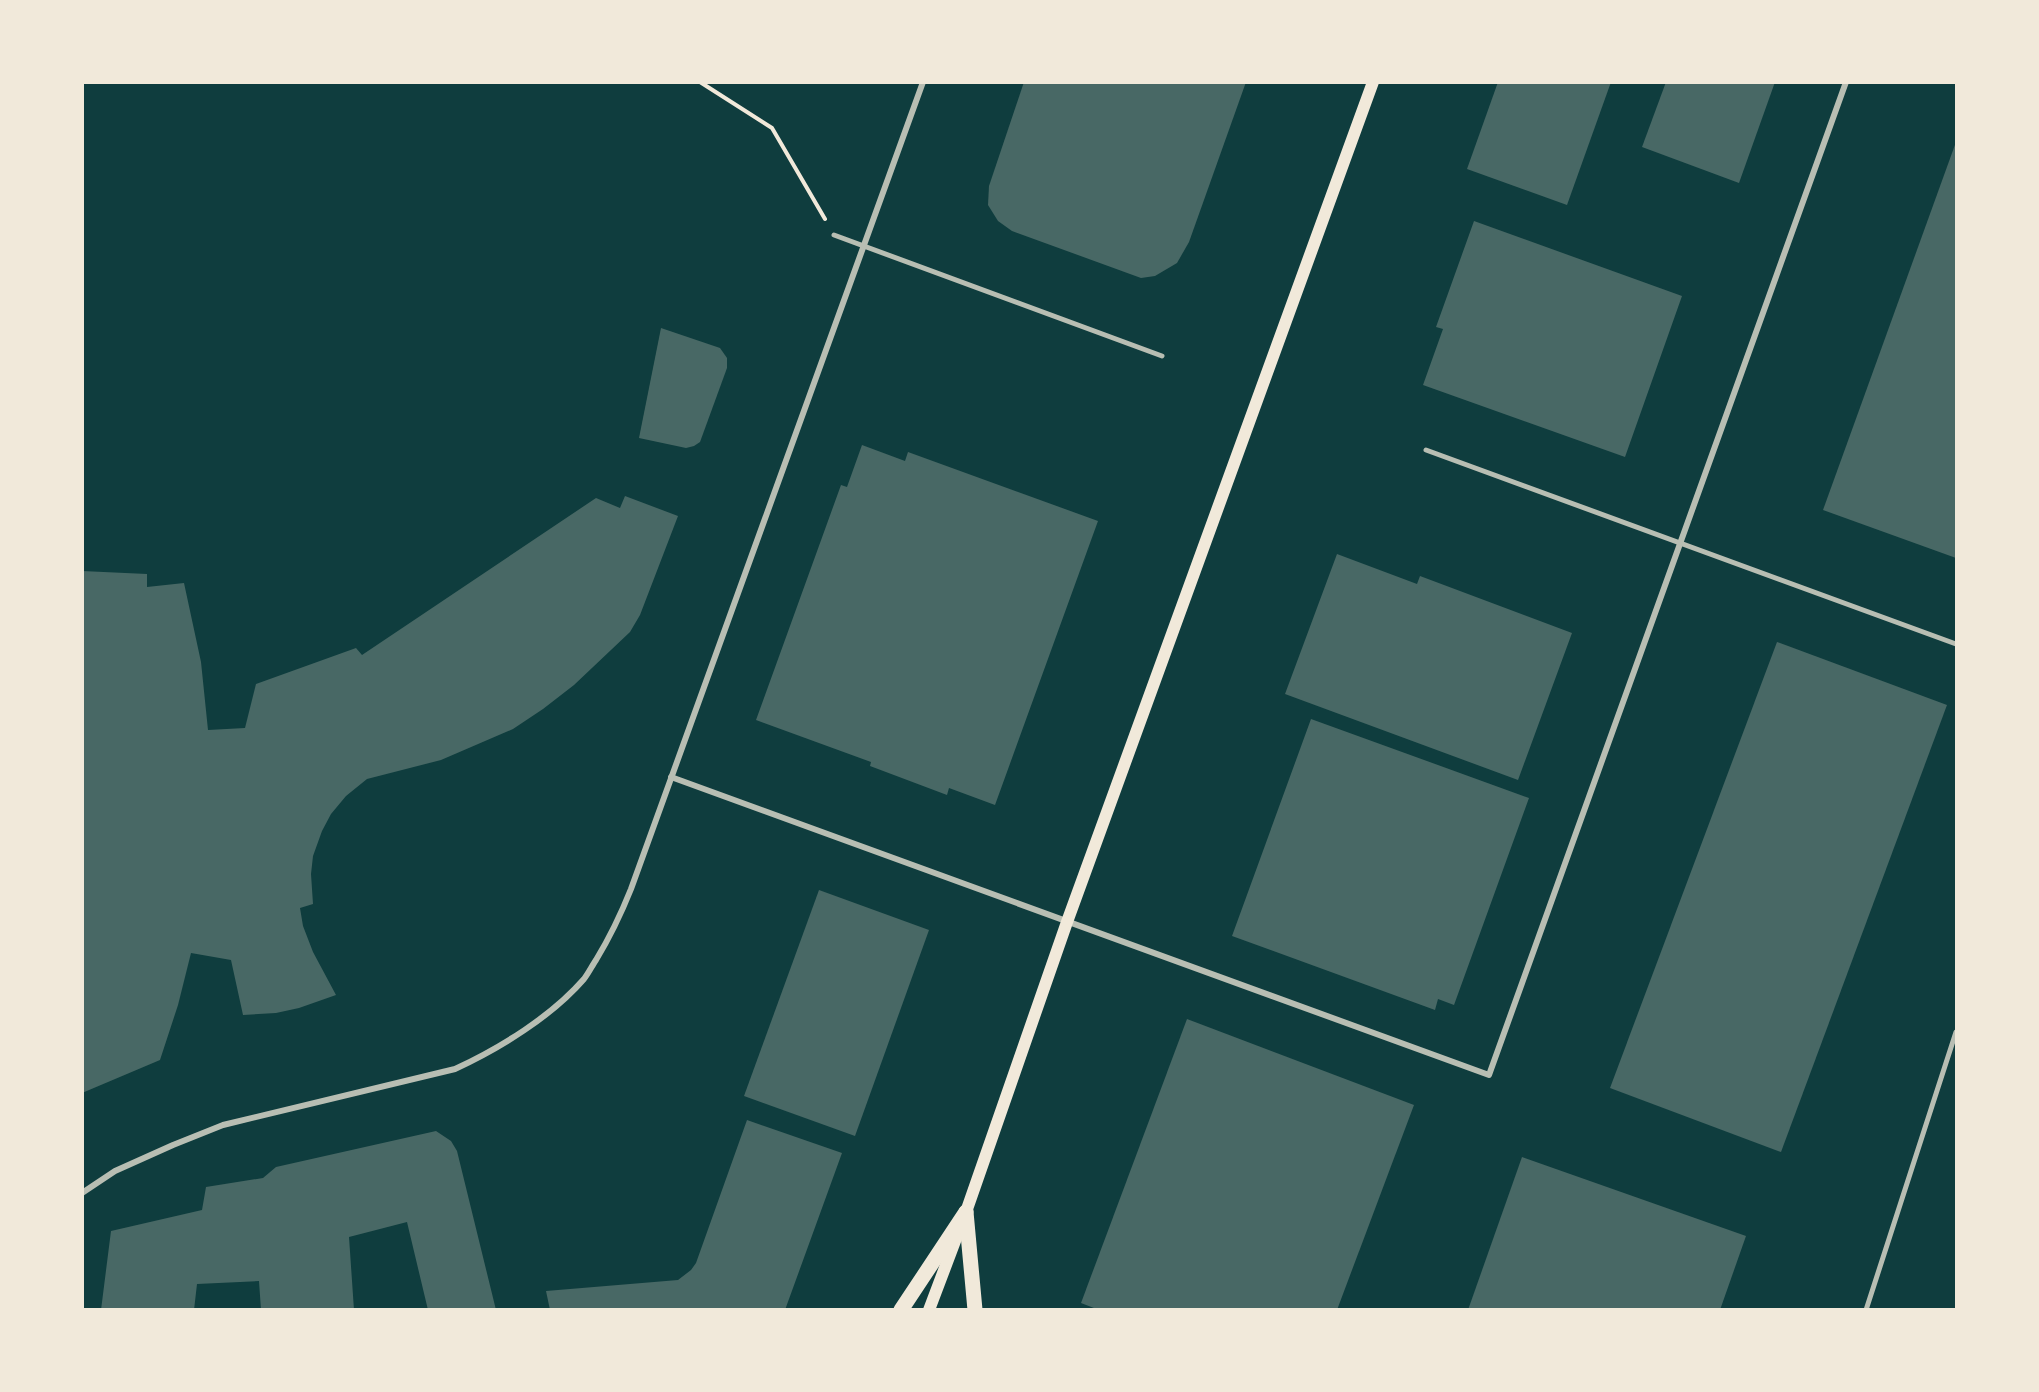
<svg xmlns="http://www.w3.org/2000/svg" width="2039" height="1392" font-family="Signika,sans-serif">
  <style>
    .building { fill: #486865 }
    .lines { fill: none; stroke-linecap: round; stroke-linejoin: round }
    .path { stroke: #f1e9da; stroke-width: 4 }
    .pedestrian { stroke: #b8beb3; stroke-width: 5 }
    .minor { stroke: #b8beb3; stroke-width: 6 }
    .secondary { stroke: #f1e9da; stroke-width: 12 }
    .primary { stroke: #f1e9da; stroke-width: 15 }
  </style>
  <rect width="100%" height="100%" fill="#0f3d3e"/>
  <g class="building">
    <path d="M1024,82H1246L1189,242L1177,263L1155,276L1141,278L1012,231L998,221L988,205L989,186Z"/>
    <path d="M1498,82H1611L1567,205L1467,169Z"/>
    <path d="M1666,82H1775L1739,183L1642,147Z"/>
    <path d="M1956,142V558L1823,510Z"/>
    <path d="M1474,221L1682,296L1625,457L1423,385L1443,329L1436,327Z"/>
    <path d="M661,328L720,348L727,358V368L700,442L694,446L686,448L639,438Z"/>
    <path d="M862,445L905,461L908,452L1098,521L995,805L949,788L947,795L870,766L871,762L756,720L841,485L847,487Z"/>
    <path d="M625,496L678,516L640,615L630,632L574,685L543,709L513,729L441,760L367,779L346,796L331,814L322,831L313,856L311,874L313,904L300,908L303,926L313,952L336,995L299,1008L276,1013L243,1015L231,960L191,953L178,1005L160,1060L82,1093V571L147,574V587L184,583L201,662L208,730L245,728L256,684L356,648L362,655L596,498L620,508Z"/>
    <path d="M1337,554L1417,584L1420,576L1572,633L1518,780L1285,694Z"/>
    <path d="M1777,642L1947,705L1781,1152L1610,1088Z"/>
    <path d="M1311,719L1529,798L1454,1005L1438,999L1435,1010L1232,936Z"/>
    <path d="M819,890L929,930L855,1136L744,1096Z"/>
    <path d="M1187,1019L1414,1105L1337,1310H1099L1081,1303Z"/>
    <path d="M747,1120L842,1153L785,1310H550L546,1291L678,1280L691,1270L696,1263Z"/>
    <path d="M436,1131L451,1141L457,1151L496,1310H428L407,1222L349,1237L354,1310H261L259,1281L197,1284L194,1310H101L111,1231L202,1210L206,1187L263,1178L276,1167Z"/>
    <path d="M1522,1157L1746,1236L1720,1310H1468Z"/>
  </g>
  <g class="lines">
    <path class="path" d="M700,82L772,128L825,219"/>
    <g class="pedestrian">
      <path d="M834,235L1162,356"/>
      <path d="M1426,450L1956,644"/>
      <path d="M1866,1310L1956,1032"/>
    </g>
    <g class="minor">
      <path d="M671,777L1489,1075L1846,82"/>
      <path d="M82,1193L115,1171L173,1145L223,1125L455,1069C500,1048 551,1017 584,979C588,974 592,966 596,960C610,937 621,914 631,889L923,82"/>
    </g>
    <path class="secondary" d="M929,1310L966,1212L1067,922L1373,82"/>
    <g class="primary">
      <path d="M966,1212L975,1310"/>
      <path d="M901,1310L966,1212"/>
    </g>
  </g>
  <rect width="2039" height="1392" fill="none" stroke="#f1e9da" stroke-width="168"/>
</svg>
